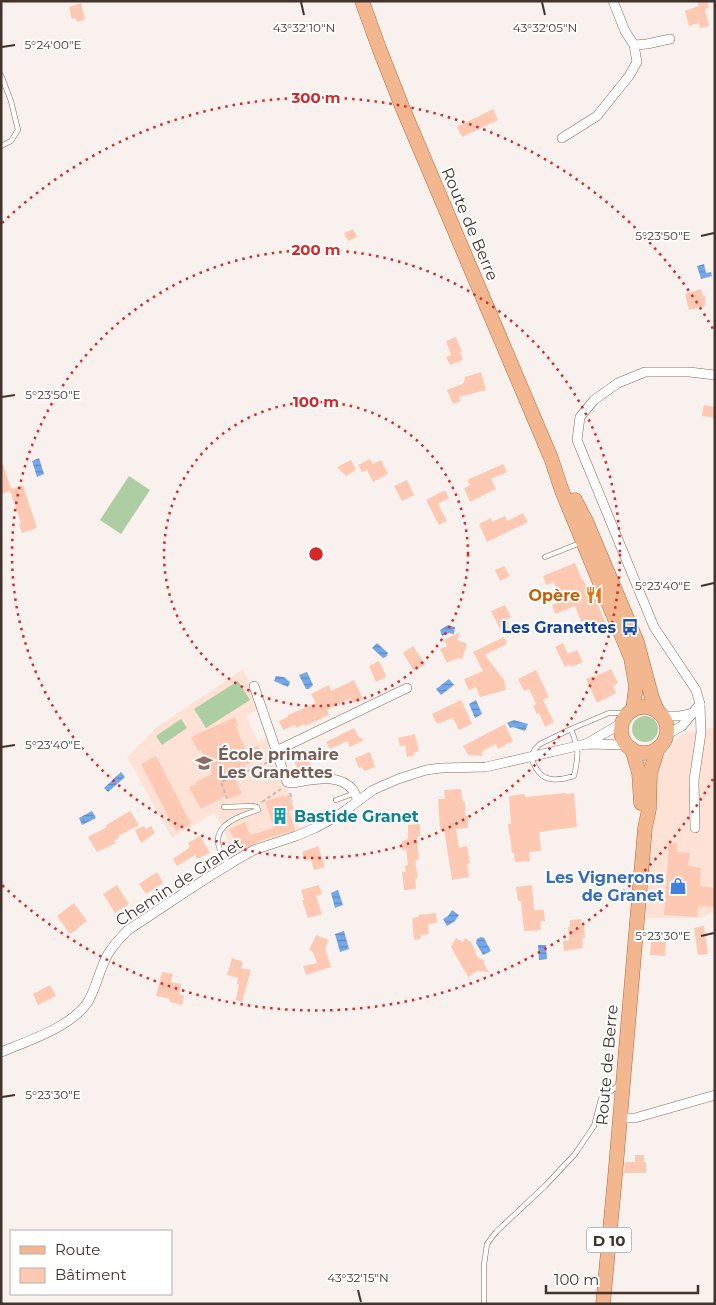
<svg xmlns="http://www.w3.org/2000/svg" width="716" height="1305" font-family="Montserrat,sans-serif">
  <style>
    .built { fill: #ffe2d6 }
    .grass { fill: #adcda3 }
    .water { fill: url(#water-rules) }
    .building { fill: #fec9b3 }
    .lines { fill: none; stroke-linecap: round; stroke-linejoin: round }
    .service-casing { stroke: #8a685a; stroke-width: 5.5 }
    .minor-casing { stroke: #8a685a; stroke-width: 10 }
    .primary-casing { stroke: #b06a3c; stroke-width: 15 }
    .path { stroke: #c2b8b4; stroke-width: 2; stroke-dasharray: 4 2.5; stroke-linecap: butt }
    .service { stroke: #fff; stroke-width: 4.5 }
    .minor { stroke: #fff; stroke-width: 9 }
    .primary { stroke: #f3b78f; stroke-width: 14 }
    .ticks { fill: none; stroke: #43332d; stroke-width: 2 }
    .ring { fill: none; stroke: #d62828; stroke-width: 2.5; stroke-dasharray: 2.5 5 }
    .labels { text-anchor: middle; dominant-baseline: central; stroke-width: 4; stroke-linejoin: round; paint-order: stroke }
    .shield { fill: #fff; stroke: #7b706c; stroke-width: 1 }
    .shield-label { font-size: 15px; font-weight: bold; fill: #43332d }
    .street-label { font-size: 16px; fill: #43332d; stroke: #fff }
    .food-label { font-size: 16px; font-weight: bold; fill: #c56008; stroke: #fff; text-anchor: end }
    .transit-label { font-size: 16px; font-weight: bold; fill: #164399; stroke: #fff; text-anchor: end }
    .education-label { font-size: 16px; font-weight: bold; fill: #785e54; stroke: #fff; text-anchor: start }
    .culture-label { font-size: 16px; font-weight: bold; fill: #0d838f; stroke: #fff; text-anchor: start }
    .shop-label { font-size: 16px; font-weight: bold; fill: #366cbe; stroke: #fff; text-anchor: end }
    .ticks-label { font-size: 12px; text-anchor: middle; fill: #43332d; stroke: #fff; stroke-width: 4; stroke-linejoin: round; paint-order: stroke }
    .centre { fill: #d62828; stroke: #fff; stroke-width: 2.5 }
    .ring-label { font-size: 15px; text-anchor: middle; font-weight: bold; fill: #d62828; stroke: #fff; stroke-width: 4; stroke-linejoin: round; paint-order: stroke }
  </style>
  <defs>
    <pattern id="water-rules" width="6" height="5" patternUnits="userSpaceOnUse" patternTransform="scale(1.25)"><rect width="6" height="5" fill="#74a8ea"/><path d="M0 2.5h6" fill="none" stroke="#6189be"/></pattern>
  </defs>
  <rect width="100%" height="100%" fill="#f9f1ee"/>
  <g class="built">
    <path d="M243,669L257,700V707L256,710L246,717L258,742L265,738L268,740L290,795L300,831L253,845L233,855L222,827L214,813L172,838L127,757L157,727Z"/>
    <path d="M715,727V912L699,918H645L658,764L681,734Z"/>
  </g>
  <g class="grass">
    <path d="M129,476L150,490L121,534L100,520Z"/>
    <path d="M238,681L250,700L206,728L194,709Z"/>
    <circle cx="645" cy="729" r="13"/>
    <path d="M181,719L187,728L162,745L156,736Z"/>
  </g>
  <g class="water">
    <path d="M704,264L706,273L711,272L712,276L701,279L697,266Z"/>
    <path d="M39,458L44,474L37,477L32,461Z"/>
    <path d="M448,625L455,627L454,634L449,633L442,636L440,630Z"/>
    <path d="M377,643L388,653L386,657L383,658L372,648Z"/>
    <path d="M307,672L313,685L309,689H306L299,675Z"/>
    <path d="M276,676L284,677L290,682L288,687L274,681Z"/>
    <path d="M449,679L454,685L441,695L436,689Z"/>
    <path d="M476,700L482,714L475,718L469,704Z"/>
    <path d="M514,720L528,724L525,731L513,727L510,728L507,723Z"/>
    <path d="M121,772L125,777L108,792L104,788Z"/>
    <path d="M92,811L96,818L82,825L79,818Z"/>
    <path d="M338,890L343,905L335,908L331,893Z"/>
    <path d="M452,910L459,915L455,921L447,926L443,919L448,916Z"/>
    <path d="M344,931L349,949L340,952L335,934Z"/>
    <path d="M481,937L484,938L491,951L483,955L476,943L477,939Z"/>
    <path d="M538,945H546L547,959L539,960Z"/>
  </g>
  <g class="building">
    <path d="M697,1H707L709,8L705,9L709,26L700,28L699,23L689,26L685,11L699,6Z"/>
    <path d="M81,3L85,20L77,22L75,18L72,19L69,7Z"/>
    <path d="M493,109L498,120L462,137L457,127Z"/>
    <path d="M353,229L357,237L348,241L344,233Z"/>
    <path d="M701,289L703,296H705V306L689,310L685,294Z"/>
    <path d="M456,337L462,352L460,353L463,360L450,365L446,357L451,355L446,341Z"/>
    <path d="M481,372L486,390L459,397L461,401L453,404L447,390L464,383L465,377Z"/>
    <path d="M704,405L715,407V418L702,416Z"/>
    <path d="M370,459L373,464L381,460L388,474L373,482L367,470L362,472L358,465Z"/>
    <path d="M351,460L356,470L346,476L337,467Z"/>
    <path d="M1,464H3L11,489L23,485L37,528L22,533L19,524L21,523L10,491L1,494Z"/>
    <path d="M503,464L507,472L491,479L496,489L470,502L464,488L470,485L467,480Z"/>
    <path d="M407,480L414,495L402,501L394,486Z"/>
    <path d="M445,490L449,498L438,504L447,521L439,525L426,500Z"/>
    <path d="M523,513L528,522L487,542L479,524L491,518L492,522L505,516L507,521Z"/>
    <path d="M575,563L582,580L583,579L587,587L590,586L608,628L591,635L584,621L581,622L575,606L555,614L552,605L562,601L554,582L546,585L543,576Z"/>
    <path d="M504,566L510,576L500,581L495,570Z"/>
    <path d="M505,605L511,617L507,619L509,624L508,625L510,629L502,633L491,611Z"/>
    <path d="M460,632L457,640L467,644L462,659L458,658L447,663L440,649L447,646L444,640Z"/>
    <path d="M504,637L507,644L485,655L504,680L506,690L480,697L476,687L469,690L464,679L483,671L473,652Z"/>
    <path d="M563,643L568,654L577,650L583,662L571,667L570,664L565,667L555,647Z"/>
    <path d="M413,646L425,664L414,671L403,653Z"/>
    <path d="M379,661L386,675H385L386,677L376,682L369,666Z"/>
    <path d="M611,669L618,683L613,686L616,693L597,703L586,679L593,676L594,677Z"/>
    <path d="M536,670L549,697L543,700L554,722L545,727L539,713L537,714L533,706L536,704L529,689L524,691L518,679Z"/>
    <path d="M354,680L363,699L353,703L351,698L327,710L329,715L305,726L304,724L296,728L295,725L283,730L279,721L288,717V715L316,703L311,694L329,685L331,691Z"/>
    <path d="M461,700L472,724L459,730L453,718L437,724L432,714Z"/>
    <path d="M235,717L238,726L236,727L246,751L258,746L263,757L231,771L242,793L229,799L227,795L201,809L189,787L197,784L195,782L212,774L201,750L198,751L191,737Z"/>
    <path d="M505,724L513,741L498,749L496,744L481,752L483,756L468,755L463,746Z"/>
    <path d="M354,728L358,736L364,740L350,747L347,741L330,749L326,742Z"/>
    <path d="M415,734L419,751L414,752L415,755L407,757L405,745L400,746L398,738Z"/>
    <path d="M305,752L311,765L299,771L292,758Z"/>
    <path d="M370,752L375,767L364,771L362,767L359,768L355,758Z"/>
    <path d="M156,756L191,824L176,831L141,764Z"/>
    <path d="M461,789L463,802H465V816H468V828L456,829L459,848L467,846L470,863L467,864L469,877L452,880L444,829L440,830L438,799H445L444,790Z"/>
    <path d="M566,793V794L574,793L577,827L539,832L541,851L529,852L530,861L515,862L514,853H512L510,835H509L508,824H511L509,796L524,794L525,797Z"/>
    <path d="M290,795L294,809L289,811L295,830L265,839L235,853L231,845L235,843L230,829L245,822L250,835L274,828L265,801L284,796L285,797Z"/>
    <path d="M130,811L139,825L118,836L119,838L114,841L116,843L97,852L88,837L107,827L106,825Z"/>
    <path d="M420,824V836H417L419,860H415L418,878H415L416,889L404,890L402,872H406L405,866L408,865L406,849L402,850V841L408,839V825Z"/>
    <path d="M144,826L146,829L151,826L155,833L141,843L135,830Z"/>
    <path d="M200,836L210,853L197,859L195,855L177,866L173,859L190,847L188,843Z"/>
    <path d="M669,842L677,843V852L690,853L688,866L701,868L700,886L715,888V907L698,906L697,917L664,915Z"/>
    <path d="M318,846L325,867L314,870L311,859L305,861L302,852Z"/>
    <path d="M157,872L163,883L146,894L139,884Z"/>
    <path d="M117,885L129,904L115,913L103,894Z"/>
    <path d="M319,885L322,894L316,896L322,914L308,918L302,900H304L301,890Z"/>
    <path d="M532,885L534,910H544L545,921H540L541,930L524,931L521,901H518L516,887Z"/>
    <path d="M74,903L87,921L70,934L57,916Z"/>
    <path d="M436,913L437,923L428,924L429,934L421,935V939L414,940L412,918L419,917L418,915Z"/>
    <path d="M581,919V926L584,925L585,938H582L583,948L564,951L563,941L569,940L568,927H570V920Z"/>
    <path d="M704,926L708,954L698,955L694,928Z"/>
    <path d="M316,935L329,940L325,948L331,967L306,975L303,966L317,963L313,952L309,950Z"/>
    <path d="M456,938L463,942L465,938L471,942L478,958L484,960V964L489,972L477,971L468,977L451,947Z"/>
    <path d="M651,941L666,942L665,956L650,955Z"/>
    <path d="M232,958L243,962L241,968L251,970L242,1002L236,1000L239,984H237L238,978L227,975Z"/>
    <path d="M162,972L173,974L171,982L181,984L179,994L184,996L182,1005L170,1002V999L156,996Z"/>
    <path d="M50,985L56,996L38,1005L33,994Z"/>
    <path d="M635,1155H644V1162H646V1173H624L625,1162H635Z"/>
  </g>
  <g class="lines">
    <g class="service-casing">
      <g id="service">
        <path d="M1,75L11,101L18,130L11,141L1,146"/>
        <path d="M545,557L580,543"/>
        <path d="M571,729C579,749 579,754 574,776C551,783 539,781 531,757L535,749L540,744L571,729L609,713H628"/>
        <path d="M336,800L355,793"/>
        <path d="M224,807L253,806L257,807L258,810C242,815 212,824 219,847C221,853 225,859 229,864"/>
        <path d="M484,1304V1265L487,1244L496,1232L545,1186L575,1154L594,1126L601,1099L620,1084"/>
      </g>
    </g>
    <g class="minor-casing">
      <g id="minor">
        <path d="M634,45L647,44L670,39"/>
        <path d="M562,138L597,116L629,76L637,62L634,45L625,31L613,1"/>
        <path d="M254,686L287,782L292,783C312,780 338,772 353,790C355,792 356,797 358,800"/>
        <path d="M662,716H680L694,713"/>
        <path d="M666,735L682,726L700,704L696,690L654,627L577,440L580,417L594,400L618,383L645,372H689L715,375"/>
        <path d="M586,744L622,723"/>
        <path d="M276,751L407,688"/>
        <path d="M695,828L694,780L701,733L700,704"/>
        <path d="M1,1052C28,1041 74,1026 89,1000C97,985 100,968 108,954C114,944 121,937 128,930C170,903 210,874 254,850L296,836L315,828L339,815L373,790L398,779L426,770L441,768L486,767L586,744L627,745"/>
        <path d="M620,1118H635L715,1095"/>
      </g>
    </g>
    <g class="primary-casing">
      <g id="primary">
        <path d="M362,1L379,48L403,109L551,458L562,491L631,658L636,686L633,710"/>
        <path d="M575,500L586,521L637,642L652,698L658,712"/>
        <circle cx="644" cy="730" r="23"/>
        <path d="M632,749L639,773L641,803"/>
        <path d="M603,1304L615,1177L645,828L649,809L650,773L658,748"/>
      </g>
    </g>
    <g class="path">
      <path d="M244,766L246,772"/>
      <path d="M290,793L292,799"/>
      <path d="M227,799L221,782L269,762"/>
      <path d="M262,802L281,789"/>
    </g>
    <use href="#service" class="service"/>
    <use href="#minor" class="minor"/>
    <use href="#primary" class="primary"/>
  </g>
  <path class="ticks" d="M301,2L304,15M542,2L545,15M2,47L15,45M701,236L714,233M2,397L15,395M701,586L714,583M2,747L15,745M701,936L714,933M2,1097L15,1095M358,1290L361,1302"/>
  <g class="ring">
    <circle cx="316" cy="554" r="152"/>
    <circle cx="316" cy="554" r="304"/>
    <path d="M713 779A456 456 0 0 1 2 885M2 223A456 456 0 0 1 713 329"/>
  </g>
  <defs>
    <g id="restaurant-bare" transform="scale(1.35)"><path d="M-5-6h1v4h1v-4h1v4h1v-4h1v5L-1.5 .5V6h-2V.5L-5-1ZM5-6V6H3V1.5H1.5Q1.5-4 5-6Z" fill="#e8710a" stroke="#fff" stroke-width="2.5" paint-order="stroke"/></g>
    <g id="bus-bare" transform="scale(1.35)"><path d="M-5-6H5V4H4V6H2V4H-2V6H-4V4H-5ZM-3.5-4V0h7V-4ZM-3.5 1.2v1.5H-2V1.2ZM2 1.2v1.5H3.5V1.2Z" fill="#1a4fb4" stroke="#fff" stroke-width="2.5" paint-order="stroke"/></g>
    <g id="school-bare" transform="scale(1.35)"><path d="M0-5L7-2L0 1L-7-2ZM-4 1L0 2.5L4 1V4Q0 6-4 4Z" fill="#8d6e63" stroke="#fff" stroke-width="2.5" paint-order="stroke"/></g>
    <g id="building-bare" transform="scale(1.35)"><path d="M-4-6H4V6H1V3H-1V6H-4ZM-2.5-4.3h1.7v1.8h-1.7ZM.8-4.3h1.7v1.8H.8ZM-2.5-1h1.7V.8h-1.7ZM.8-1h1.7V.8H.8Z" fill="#0f9aa8" stroke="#fff" stroke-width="2.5" paint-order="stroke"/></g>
    <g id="shop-bare" transform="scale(1.35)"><path d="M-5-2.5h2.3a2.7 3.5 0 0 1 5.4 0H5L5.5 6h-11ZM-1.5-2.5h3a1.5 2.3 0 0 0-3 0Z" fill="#3f7fe0" stroke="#fff" stroke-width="2.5" paint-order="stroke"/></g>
  </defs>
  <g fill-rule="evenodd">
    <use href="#restaurant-bare" x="594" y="595"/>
    <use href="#bus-bare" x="630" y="627"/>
    <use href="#school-bare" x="204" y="763"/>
    <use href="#building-bare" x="280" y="816"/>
    <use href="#shop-bare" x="678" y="886"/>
  </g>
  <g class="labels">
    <rect class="shield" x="586.5" y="1227.5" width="45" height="25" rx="4"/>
    <g class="shield-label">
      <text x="609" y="1240">D 10</text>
    </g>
    <g class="street-label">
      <text transform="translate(470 224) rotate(67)">Route de Berre</text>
      <text transform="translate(179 882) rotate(-33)">Chemin de Granet</text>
      <text transform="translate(607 1065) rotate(-85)">Route de Berre</text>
    </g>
    <g class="food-label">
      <text x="580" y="595">Opère</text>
    </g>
    <g class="transit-label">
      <text x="616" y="627">Les Granettes</text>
    </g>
    <g class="education-label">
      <text x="218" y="754">École primaire<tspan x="218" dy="18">Les Granettes</tspan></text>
    </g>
    <g class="culture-label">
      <text x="294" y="816">Bastide Granet</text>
    </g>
    <g class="shop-label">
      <text x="664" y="877">Les Vignerons<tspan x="664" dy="18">de Granet</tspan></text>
    </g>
  </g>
  <g class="ticks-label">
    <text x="304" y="32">43°32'10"N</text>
    <text x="545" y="32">43°32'05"N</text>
    <text x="53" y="49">5°24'00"E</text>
    <text x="663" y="240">5°23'50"E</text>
    <text x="53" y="399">5°23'50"E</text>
    <text x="663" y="590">5°23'40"E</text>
    <text x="53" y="749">5°23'40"E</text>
    <text x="663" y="940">5°23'30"E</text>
    <text x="53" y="1099">5°23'30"E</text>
    <text x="358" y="1282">43°32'15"N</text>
  </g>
  <circle cx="316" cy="554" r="8" class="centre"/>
  <g class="ring-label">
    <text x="316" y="103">300 m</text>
    <text x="316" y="255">200 m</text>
    <text x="316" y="407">100 m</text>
  </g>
  <rect width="716" height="1305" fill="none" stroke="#43332d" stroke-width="5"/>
  <rect x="10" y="1230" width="162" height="65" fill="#ffffff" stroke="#b4adab"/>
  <rect x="20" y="1246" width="25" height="8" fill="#f3b78f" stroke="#b4adab"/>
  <text x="55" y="1255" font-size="15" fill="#43332d">Route</text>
  <rect x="20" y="1268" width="25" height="15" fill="#fec9b3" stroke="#b4adab"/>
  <text x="55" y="1280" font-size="15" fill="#43332d">Bâtiment</text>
  <path d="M546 1285v8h152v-8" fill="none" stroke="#43332d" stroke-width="2.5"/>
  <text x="554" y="1285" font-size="15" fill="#43332d" stroke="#ffffff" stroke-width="4" paint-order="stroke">100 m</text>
</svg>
